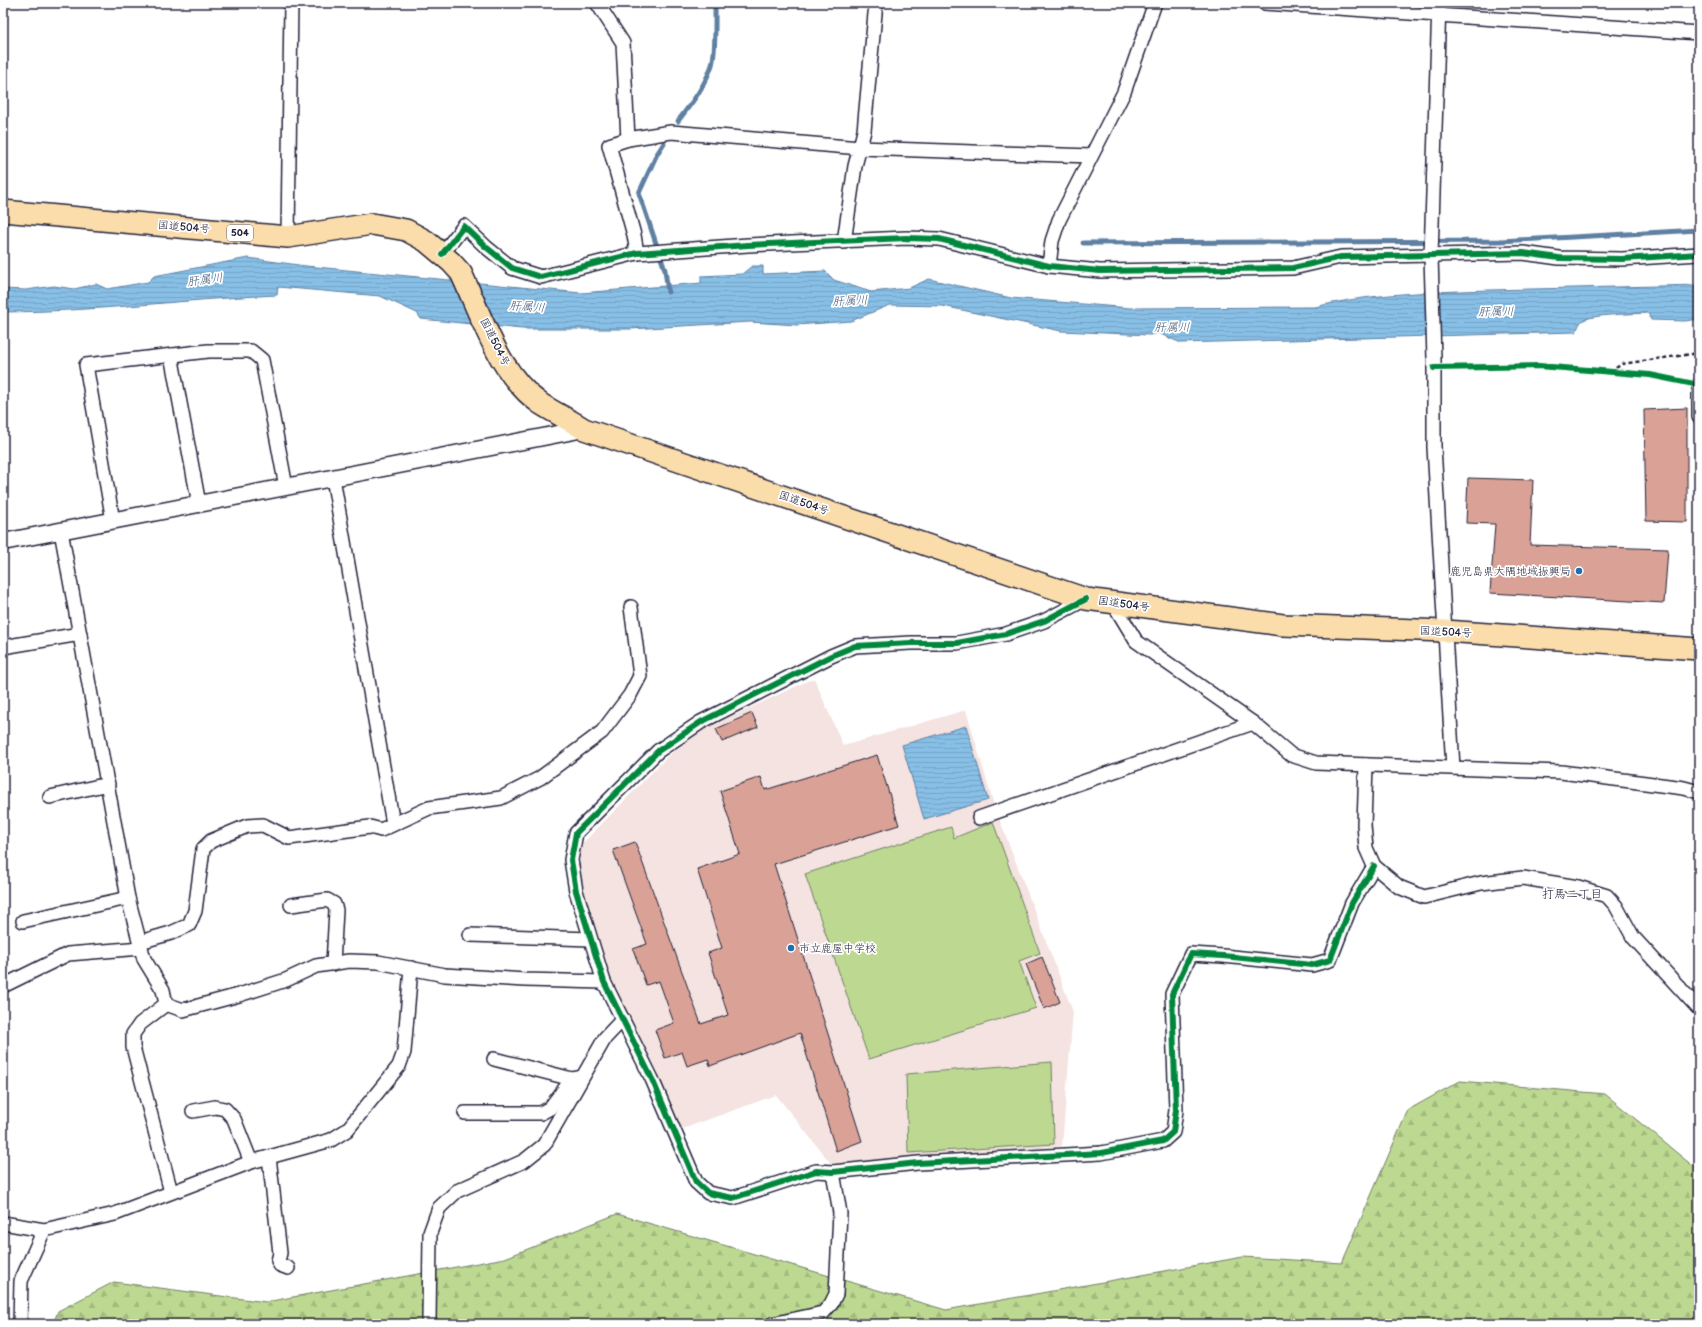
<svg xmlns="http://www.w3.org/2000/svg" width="1702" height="1327" font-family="'Balsamiq Sans','Klee One',sans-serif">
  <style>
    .built { fill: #f4e3e0 }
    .forest { fill: url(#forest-firs); stroke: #707e66 }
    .pitch { fill: #bdd991; stroke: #707e66 }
    .water { fill: url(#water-rules); stroke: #5f80a2 }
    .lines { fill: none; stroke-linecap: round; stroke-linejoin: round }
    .stream { stroke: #5f80a2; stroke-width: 5 }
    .building { fill: #daa296; stroke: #22223b }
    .minor-casing { stroke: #22223b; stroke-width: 16 }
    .tertiary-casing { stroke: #22223b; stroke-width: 19 }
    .trunk-casing { stroke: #22223b; stroke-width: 24 }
    .path { stroke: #22223b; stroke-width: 2.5; stroke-dasharray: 4 3; stroke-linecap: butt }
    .minor { stroke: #fff; stroke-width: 13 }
    .tertiary { stroke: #fff; stroke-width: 16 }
    .trunk { stroke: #fbdcab; stroke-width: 21 }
    .cycleway-casing { stroke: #fff; stroke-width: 8 }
    .cycleway { stroke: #00873e; stroke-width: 6 }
    .poi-dot { fill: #1f6fb2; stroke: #fff; stroke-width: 1.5 }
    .labels { text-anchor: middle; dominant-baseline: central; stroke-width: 3.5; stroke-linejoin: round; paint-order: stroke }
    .shield { fill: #fff; stroke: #646476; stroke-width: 1 }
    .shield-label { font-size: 10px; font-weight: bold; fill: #22223b }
    .street-label { font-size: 11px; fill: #22223b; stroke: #fff }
    .poi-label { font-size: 11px; fill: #22223b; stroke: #fff; text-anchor: end }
    .water-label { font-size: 12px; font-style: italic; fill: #465977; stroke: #fff }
    .neighbourhood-label { font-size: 12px; fill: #22223b; stroke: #fff }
  </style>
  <defs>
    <pattern id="forest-firs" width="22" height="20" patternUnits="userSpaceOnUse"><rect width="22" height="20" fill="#bdd991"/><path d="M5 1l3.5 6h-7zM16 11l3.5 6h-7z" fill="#a2ba7e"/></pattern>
    <pattern id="water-rules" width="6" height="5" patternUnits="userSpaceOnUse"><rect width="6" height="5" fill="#88bfe6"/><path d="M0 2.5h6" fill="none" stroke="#75a4c6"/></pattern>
  </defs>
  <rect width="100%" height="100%" fill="#fff"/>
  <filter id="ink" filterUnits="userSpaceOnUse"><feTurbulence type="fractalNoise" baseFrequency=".025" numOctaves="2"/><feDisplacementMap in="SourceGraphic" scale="8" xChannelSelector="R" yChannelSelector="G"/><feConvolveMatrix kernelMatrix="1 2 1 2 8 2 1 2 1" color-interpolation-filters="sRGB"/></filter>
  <g filter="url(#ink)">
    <path class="built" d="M814,678L843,746L966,710L994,805L1073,1012L1062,1146L833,1166L776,1095L682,1129L609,976L580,879V846L668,756L700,731Z"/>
    <path class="forest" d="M1460,1081L1605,1094L1699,1171V1324H648L639,1323L634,1324H53L58,1311L114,1282L266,1302L505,1258L617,1214L946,1310L1243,1257L1342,1263L1408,1110Z"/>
    <g class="pitch">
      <path d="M993,822L1040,953L1019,961L1036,1008L869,1059L805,874L951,827L954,838Z"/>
      <path d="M1052,1062L1054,1144L908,1153L906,1074Z"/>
    </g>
    <g class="water">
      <path d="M248,258L306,266L581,293L701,283V276L742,274L752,266H763V274L825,271L834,280L871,292L909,288L929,279L1011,298L1130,308L1315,307C1372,293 1431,292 1490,290C1560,288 1629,287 1699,285V319L1685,321L1651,320L1648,313C1635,314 1591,314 1582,321C1579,323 1578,328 1576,332L1181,343L1158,333L1150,335L1061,331L943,306L890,305L851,321L797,325L750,322L630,329H522L421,319L417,313L380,296L278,287L277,295C186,299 95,312 3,312V289L26,290L54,286L74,289L96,284L107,289L148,282L154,276Z"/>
      <path d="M966,726L988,800L924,819L902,745Z"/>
    </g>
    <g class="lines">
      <g class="stream">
        <path d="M678,121C691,104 705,86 712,65C716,52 715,18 715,3"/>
        <path d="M664,143L657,154L639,193L665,270L668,292"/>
        <path d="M1083,243L1500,241L1699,230"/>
      </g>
    </g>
    <g class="building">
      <path d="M1687,408V522L1646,521L1644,410Z"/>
      <path d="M1468,478L1533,480L1530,545L1668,549L1664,603L1490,593L1495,524L1466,523Z"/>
      <path d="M752,713L758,727L722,742L716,729Z"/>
      <path d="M877,755L899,825L774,864L862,1141L836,1151L800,1033L710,1066L708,1059L687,1066L682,1052L665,1058L655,1030L674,1023L659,981L646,985L633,949L647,944L613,850L635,842L701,1024L728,1015L708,953L722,948L697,869L740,854L720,791L761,777L765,790Z"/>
      <path d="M1042,957L1060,1002L1044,1009L1026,964Z"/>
    </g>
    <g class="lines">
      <g class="minor-casing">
        <g id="minor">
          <path d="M597,3L623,43L628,139"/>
          <path d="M1264,3L1699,33"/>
          <path d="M1439,3L1431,256L1434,359V447L1453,768"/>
          <path d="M288,237L291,3"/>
          <path d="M844,242L855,166L864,131L876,3"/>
          <path d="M637,253L634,235L609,145L628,139L671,132L860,148L1091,156"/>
          <path d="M442,254L464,226L486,247L512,268L541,277L637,253L748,245L906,238L939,239L1049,266L1100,271L1293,268L1341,257L1523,253L1559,258L1622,259L1699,254"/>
          <path d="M1049,266L1052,241L1059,220L1124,92L1155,3"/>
          <path d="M171,355L199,504"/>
          <path d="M1699,385V417"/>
          <path d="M333,478L393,824"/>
          <path d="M113,521L86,365L208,351H251L262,360L286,487"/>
          <path d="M61,531L128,898L144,959L163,990L166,1004"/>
          <path d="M1086,599L1044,621L1006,634L957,643H911L855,646L831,656L701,722L658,751L576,833L571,860L576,891L604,982L652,1079L696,1182L708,1193L733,1198L816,1171L833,1172L918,1163L1101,1153L1163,1141L1173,1132L1176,1110L1172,994L1191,954L1223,956L1312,965L1330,960L1352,903L1374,866"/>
          <path d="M1113,603L1136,641L1253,723L1291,755L1316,763L1561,772L1684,788L1699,792"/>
          <path d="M3,647L80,634"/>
          <path d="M1366,765L1364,825L1366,848L1374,866L1399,887L1424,897L1481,883L1523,878L1578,887L1607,896L1616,906L1633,937L1699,1009"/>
          <path d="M50,797L108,784"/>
          <path d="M979,818L1253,723"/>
          <path d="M291,905L327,900L334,904L336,910L333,964"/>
          <path d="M23,921L128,898"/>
          <path d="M470,935L590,939"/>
          <path d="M140,942L171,933L189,925L195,911L203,849L211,841L247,826L263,825L289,838L370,827L381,830L429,808L501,798L540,778L602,732L630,695L640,676L631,607"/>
          <path d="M3,986L68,954L141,948"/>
          <path d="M166,1004L183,1010L239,995L286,980L316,966L349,961L378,962L445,975L525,980L604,982"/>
          <path d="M166,1004L140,1024L133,1034V1047L171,1192"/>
          <path d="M494,1059L572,1079"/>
          <path d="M193,1111L215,1107L225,1109L234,1119L251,1162"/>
          <path d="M465,1113H541L550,1108L572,1079L582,1077"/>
          <path d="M269,1157L280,1253L278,1261L280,1265L288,1268"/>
          <path d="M3,1223L44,1230L115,1214L251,1162L331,1140L347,1130L399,1066L404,1052L411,968"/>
          <path d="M20,1324L21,1281L44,1230"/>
          <path d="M429,1324L430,1233L439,1208L457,1191L524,1161L544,1145L605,1038L623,1019"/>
          <path d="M772,1324L823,1313L831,1304L836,1294L840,1213L833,1172"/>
        </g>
      </g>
      <g class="tertiary-casing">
        <path id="tertiary" d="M3,542L584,429"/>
      </g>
      <g class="trunk-casing">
        <path id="trunk" d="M3,211L288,237L372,224L406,230L426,241L451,262L461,273C482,317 499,375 541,404C555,413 570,420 584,429L1086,599L1283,625L1445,631L1699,649"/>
      </g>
      <path class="path" d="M1610,372L1622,364L1699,353"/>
      <use href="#minor" class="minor"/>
      <use href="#tertiary" class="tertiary"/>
      <use href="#trunk" class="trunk"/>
      <g class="cycleway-casing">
        <g id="cycleway">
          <path d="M442,254L464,226L486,247L512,268L541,277L637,253L748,245L906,238L939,239L1049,266L1100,271L1293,268L1341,257L1523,253L1559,258L1622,259L1699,254"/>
          <path d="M1434,368L1539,366L1650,375L1699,385"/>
          <path d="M1086,599L1044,621L1006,634L957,643H911L855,646L831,656L701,722L658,751L576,833L571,860L576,891L604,982L652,1079L696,1182L708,1193L733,1198L816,1171L833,1172L918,1163L1101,1153L1163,1141L1173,1132L1176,1110L1172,994L1191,954L1223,956L1312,965L1330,960L1352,903L1374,866"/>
        </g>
      </g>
      <use href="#cycleway" class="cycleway"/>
    </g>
  </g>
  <g class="poi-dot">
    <circle cx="1579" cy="571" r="4"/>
    <circle cx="791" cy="948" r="4"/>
  </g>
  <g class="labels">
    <rect class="shield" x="227" y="225" width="26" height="16" rx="3"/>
    <g class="shield-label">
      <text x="240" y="233">504</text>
    </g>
    <g class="street-label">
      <text transform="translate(184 227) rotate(5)">国道504号</text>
      <text transform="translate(495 342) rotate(63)">国道504号</text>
      <text transform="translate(804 503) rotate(19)">国道504号</text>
      <text transform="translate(1124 604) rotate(8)">国道504号</text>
      <text transform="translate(1446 632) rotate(3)">国道504号</text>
    </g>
    <g class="poi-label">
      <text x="1571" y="571">鹿児島県大隅地域振興局</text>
      <text x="799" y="948" text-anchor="start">市立鹿屋中学校</text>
    </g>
    <g class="water-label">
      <text transform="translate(205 280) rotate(-7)">肝属川</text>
      <text transform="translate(850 301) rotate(-2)">肝属川</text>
      <text transform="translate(527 307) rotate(4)">肝属川</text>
      <text transform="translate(1496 312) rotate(-1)">肝属川</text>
      <text x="1172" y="327">肝属川</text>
    </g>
    <g class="neighbourhood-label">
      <text x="1572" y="894">打馬二丁目</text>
    </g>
  </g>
  <rect width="1702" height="1327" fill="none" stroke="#fff" stroke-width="16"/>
  <rect x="8" y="8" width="1686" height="1311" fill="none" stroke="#22223b" stroke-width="1.5" filter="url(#ink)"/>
</svg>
